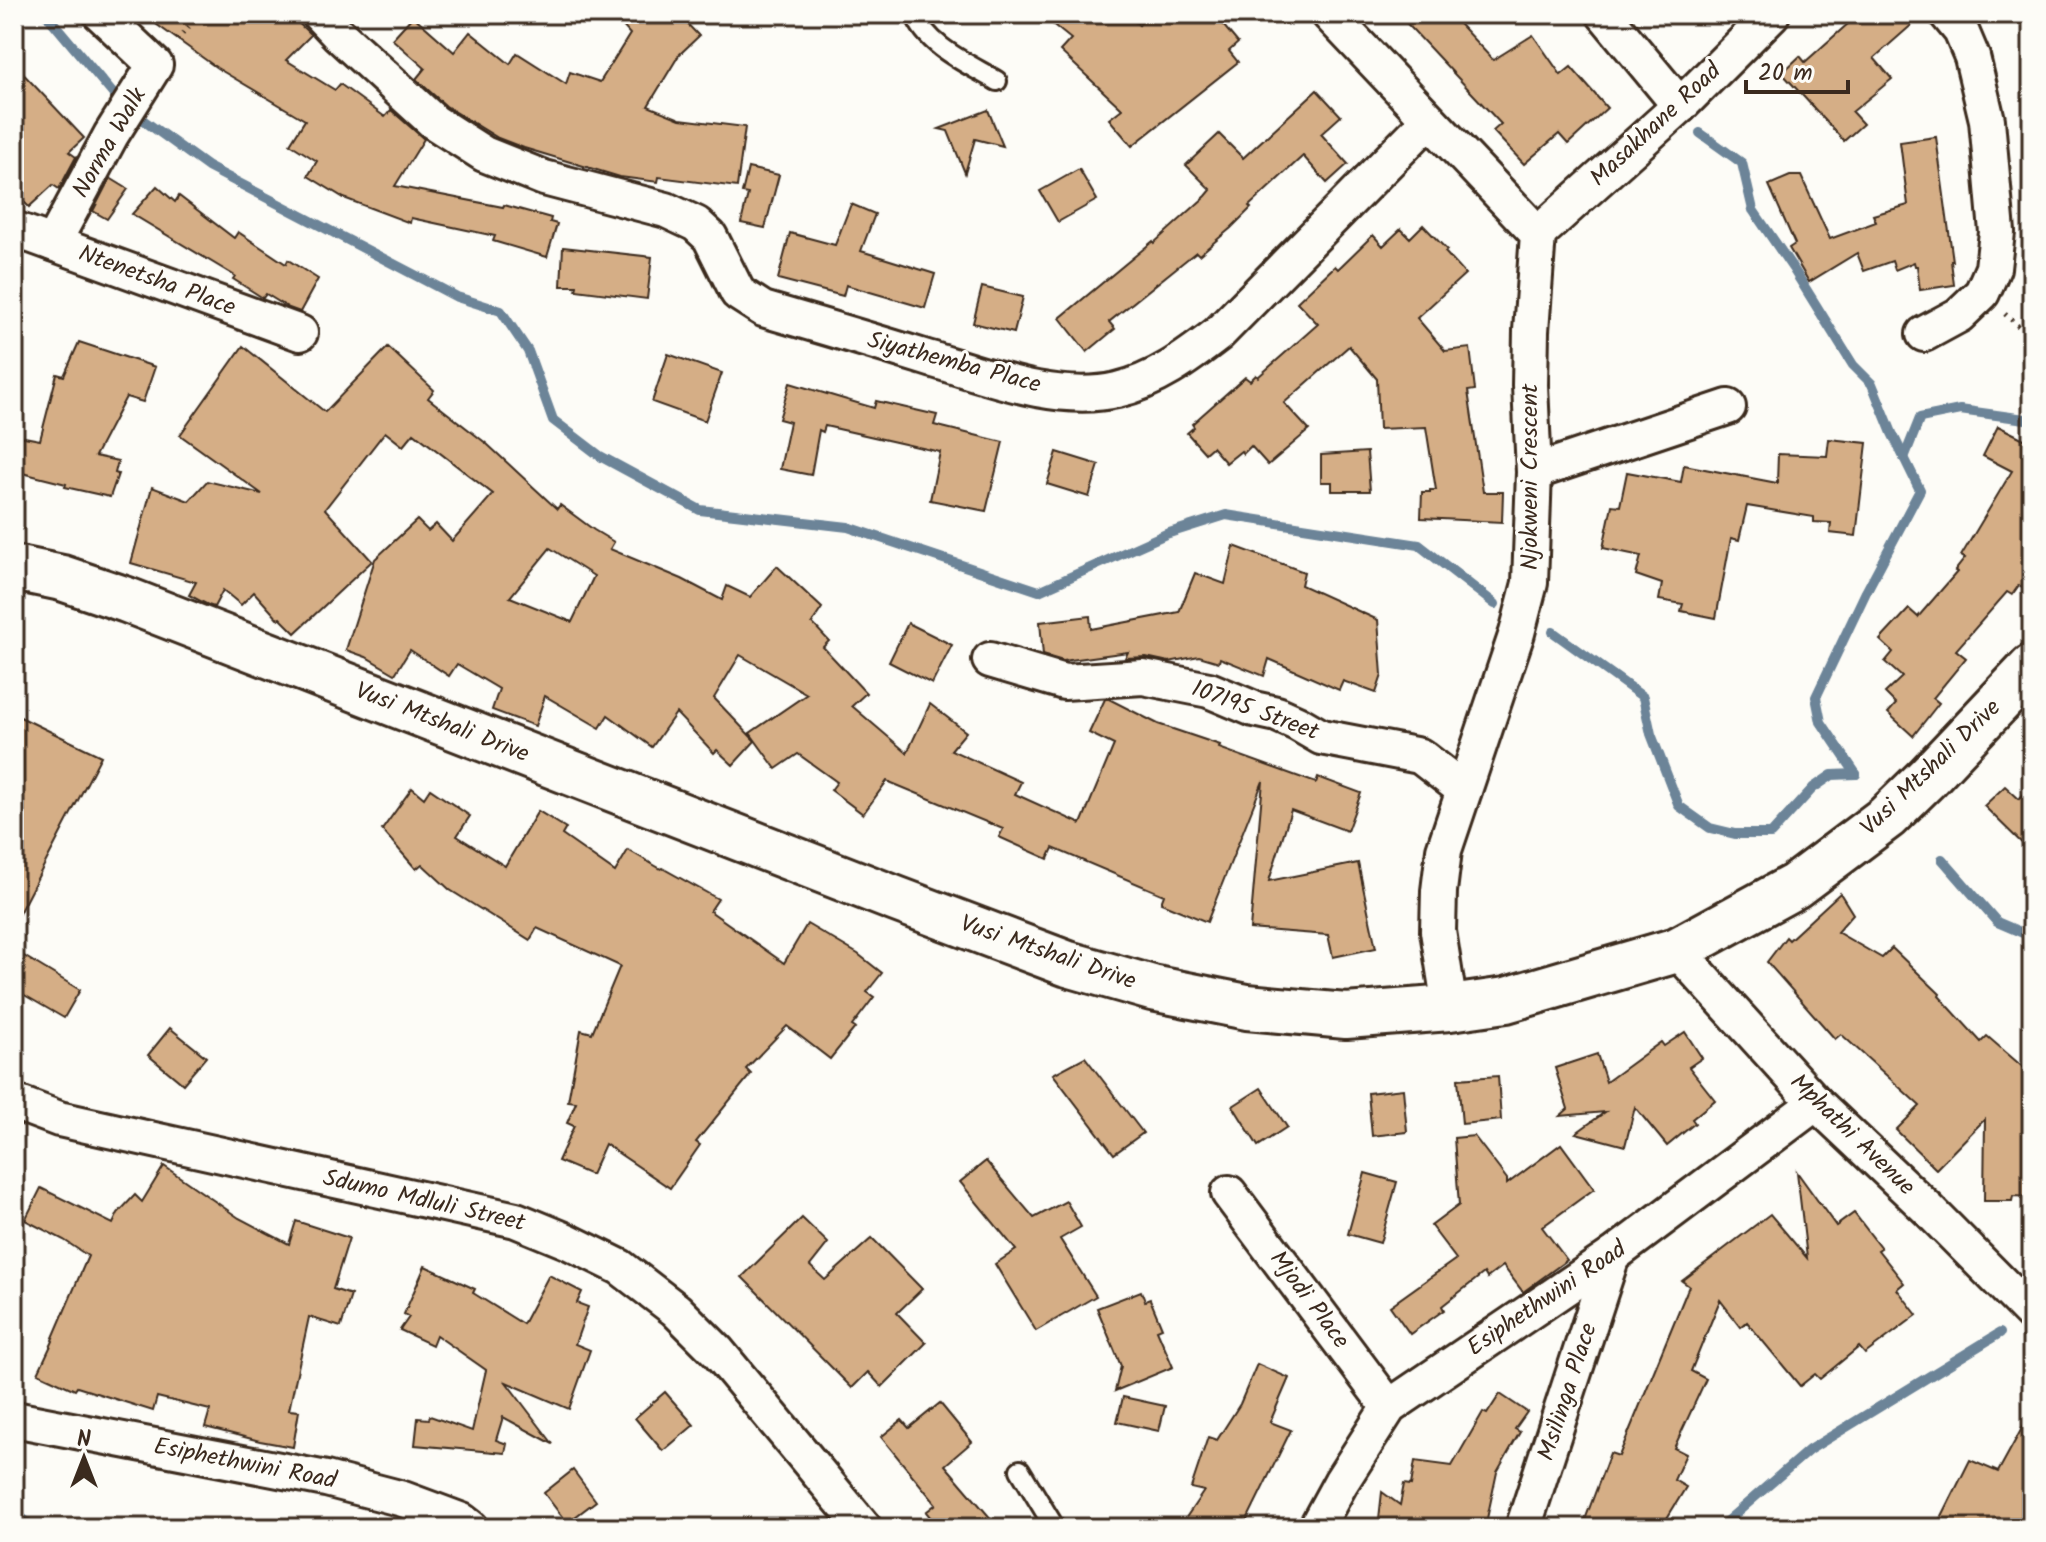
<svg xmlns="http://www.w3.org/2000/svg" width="2046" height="1542" font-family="Kalam,sans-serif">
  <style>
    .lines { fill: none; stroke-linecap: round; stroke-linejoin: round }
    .stream { stroke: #6c8498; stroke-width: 10 }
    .building { fill: #d5ae86; stroke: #3b2a1e; stroke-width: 2; fill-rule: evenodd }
    .lane-casing { stroke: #3b2a1e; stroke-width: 24 }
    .street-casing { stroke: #3b2a1e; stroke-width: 40 }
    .secondary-casing { stroke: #3b2a1e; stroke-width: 50 }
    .path { stroke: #3b2a1e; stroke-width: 5; stroke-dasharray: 2 6; stroke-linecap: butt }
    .lane { stroke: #fdfcf7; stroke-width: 18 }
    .street { stroke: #fdfcf7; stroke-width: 34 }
    .secondary { stroke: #fdfcf7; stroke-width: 44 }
    .labels { text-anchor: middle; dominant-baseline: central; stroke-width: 6; stroke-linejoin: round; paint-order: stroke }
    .street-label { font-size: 24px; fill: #3b2a1e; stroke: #fdfcf7 }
  </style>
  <rect width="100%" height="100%" fill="#fdfcf7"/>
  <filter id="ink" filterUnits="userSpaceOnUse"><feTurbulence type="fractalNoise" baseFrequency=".0125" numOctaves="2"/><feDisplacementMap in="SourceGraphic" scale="16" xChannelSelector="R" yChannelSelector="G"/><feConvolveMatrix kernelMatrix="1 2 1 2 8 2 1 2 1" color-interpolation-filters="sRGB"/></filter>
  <g filter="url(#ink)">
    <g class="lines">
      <g class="stream">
        <path d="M46,14L119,101"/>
        <path d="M136,115L208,167L457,297L501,311L528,351L553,420L600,456L700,510L848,527L1039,591L1166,534L1226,515L1419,545L1495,604"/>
        <path d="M1700,133L1742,163L1753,210L1794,270L1853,365L1872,384L1892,433L1920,490L1866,592L1816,697L1821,722L1856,774"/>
        <path d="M1904,458L1920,418L1960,410L2025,419L2032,418"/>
        <path d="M1553,632L1643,697L1651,734L1679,806L1710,828L1735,834H1771L1813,788L1832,775L1856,774"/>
        <path d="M1942,859L1997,922L2032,937"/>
        <path d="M14,1512L34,1528"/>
        <path d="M1719,1528L1809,1450L2000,1333"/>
      </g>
    </g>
    <g class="building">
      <path d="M142,14H289L311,35L286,60L335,90L340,84L385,117L391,110L424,139L395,186L503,207L504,205L551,218L550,222L557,224L547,257L493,241L495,236L411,218L410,223L344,198L308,176L317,161L290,144L305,120L217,68Z"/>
      <path d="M612,14H678L699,36L679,55L648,106L680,119L745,127L737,187L659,177L658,182L620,177L524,148L498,138L446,106L416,79L425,68L392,39L413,16L454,52L470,32L510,64L517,53L566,84L570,72L600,82L630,34Z"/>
      <path d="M1040,14H1126L1139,25L1149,14H1214L1238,43L1229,51L1238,62L1132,146L1109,119L1122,109L1060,51L1071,39Z"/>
      <path d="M1398,14H1450L1493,60L1533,35L1561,75L1571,67L1607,108L1568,144L1559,134L1524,164L1493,131L1501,124Z"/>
      <path d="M1859,14H1924L1874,58L1892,79L1852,112L1863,124L1844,141L1782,73L1800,56L1805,62Z"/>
      <path d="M14,64L84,138L69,152L76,157L59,189L53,185L29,207L14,192Z"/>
      <path d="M1317,90L1341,116L1321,134L1348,164L1327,183L1303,156L1249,206L1251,208L1231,228L1199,255L1196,252L1109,322L1115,329L1087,352L1060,318L1153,241L1154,243L1206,196L1211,190L1186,165L1219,134L1243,158Z"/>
      <path d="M988,110L1003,146L975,139L965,173L948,131L939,129Z"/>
      <path d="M1936,137L1953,261H1951L1954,285L1920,290L1917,266H1915L1914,262L1895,270L1892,261L1864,271L1857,253L1809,282L1789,248L1795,244L1769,185L1790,176H1801L1830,239L1876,222L1873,215L1908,205L1900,142Z"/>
      <path d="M748,168L779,175L765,228L741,223L748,194L742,193Z"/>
      <path d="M1079,169L1097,200L1058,222L1040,191Z"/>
      <path d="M110,178L128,189L107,219L93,211Z"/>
      <path d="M157,186L175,202L179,196L234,238L238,232L286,264L288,260L318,279L300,312L289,308L266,294L263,298L233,279L235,276L132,214Z"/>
      <path d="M851,204L875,214L861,251L935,274L925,308L846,285L843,296L778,279L790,233L835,245Z"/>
      <path d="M1423,225L1447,250L1445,252L1465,274L1417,318L1445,351L1470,348L1475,390L1468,391L1483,492H1503L1502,522L1421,518L1422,492H1430V490H1436L1426,427L1379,429L1377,379L1349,346L1284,403L1309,430L1268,465L1251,446L1243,454L1241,451L1226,463L1212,447L1205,453L1187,433L1194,427L1192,424L1245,377L1250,381L1256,375L1258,377L1318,324L1297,302L1335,266L1338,269L1373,235L1383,246L1401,229L1410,238Z"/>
      <path d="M563,247L652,257L647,299L576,290L577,286H561Z"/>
      <path d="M982,287L1023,297L1014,333L973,323Z"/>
      <path d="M79,342L155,367L143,402L126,397L95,456L118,461L115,473L118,474L110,497L65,487L66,484L14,471V435L40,440L57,374L64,376Z"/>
      <path d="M243,346L325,412L388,347L434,390L428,398L487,444L557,509L560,505L594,530L614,542L610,549L682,579L722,600L727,586L750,597L777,566L822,608L812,623L829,641L823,647L866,693L852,706L907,753L930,704L966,732L951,750L1021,782L1015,794L1081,824L1114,745L1089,733L1105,699H1109L1158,724L1220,745L1219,748L1316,783L1318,777L1361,793L1347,831L1291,810L1269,881L1358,863L1376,948L1333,957L1328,935L1250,929L1263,781L1207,922L1161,903L1164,895L1053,848L1048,859L999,837L1003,829L887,781L863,814L831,790L837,782L798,754L776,769L750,733L807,694L740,655L714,698L755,741L733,765L717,750L714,753L676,713L652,747L608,715L600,728L545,696L535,726L492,710L499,689L457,664L449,676L410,650L395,674L366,657L346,650L375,559L417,520L428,531L436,524L452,541L493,494L414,433L403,446L385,432L325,509L372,561L295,633L280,618L278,619L254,592L241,605L223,590L214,607L208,605L189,595L196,582L131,563L152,487L189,501L207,481L262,494L180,435ZM550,548L594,576L572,622L510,597Z"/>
      <path d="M668,354L722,373L705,421L652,402Z"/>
      <path d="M790,383L874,408L876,401L937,415L934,425L1003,442L986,511L930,500L940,452L825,426L823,432L819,430L811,475L780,469L790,422L779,419Z"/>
      <path d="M1998,426L2030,442L2032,437V593L2019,585L2012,595L2007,592L1956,650L1966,658L1933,698L1939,703L1913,736L1888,713L1896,704L1885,693L1902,677L1885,662L1893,652L1880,640L1909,609L1918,617L1957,572L1955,571L1965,558L1961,556L2012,471L1983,456Z"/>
      <path d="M1829,439L1867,443L1856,536L1830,533L1831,523L1814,522V517L1747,506L1739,540L1731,538L1716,618L1681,611L1683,604L1659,600L1662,584L1636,575L1641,556L1603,548L1612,505L1620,506L1627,472L1681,482L1684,465L1777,483L1778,454L1827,456Z"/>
      <path d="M1057,452L1099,465L1089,497L1047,484Z"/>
      <path d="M1367,452L1370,491H1332V482H1321V455Z"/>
      <path d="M1234,546L1304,572L1301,585L1378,620L1382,675L1376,693L1343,681L1339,690L1269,659L1264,676L1220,658L1219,662L1199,656L1169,662L1146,657L1125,658L1128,652L1063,661L1043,655L1040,622L1090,616L1091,629L1179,612L1195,573L1225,584Z"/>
      <path d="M908,623L952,645L932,684L889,662Z"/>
      <path d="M14,714L101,756L14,923Z"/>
      <path d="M2032,785V853L1984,806L2005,786L2019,799Z"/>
      <path d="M412,788L424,798L430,789L470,816L457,836L505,866L538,811L566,828L562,835L615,872L628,850L661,869L662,868L718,899L710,911L784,963L807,924L858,954L882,973L867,992L874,997L852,1026L855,1028L830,1059L787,1026L746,1069L751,1074L696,1142L700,1145L670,1188L605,1144L591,1175L558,1161L574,1126L567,1123L576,1102L568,1101L581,1030L592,1033L620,966L537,928L530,940L450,890L422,864L416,869L382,830Z"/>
      <path d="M1840,893L1853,914L1837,932L1882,958L1892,948L1940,994L1939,996L1981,1042L1987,1036L2032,1075V1197L2013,1196L2012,1201H1984L1985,1119L1936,1169L1896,1130L1920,1106L1841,1034L1835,1039L1767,962L1786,937L1789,940Z"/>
      <path d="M14,950L80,990L64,1018L14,989Z"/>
      <path d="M170,1028L206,1057L183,1084L148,1055Z"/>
      <path d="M1685,1032L1702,1058L1689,1067L1715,1100L1692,1119L1695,1123L1667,1146L1635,1107L1625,1146L1576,1133L1605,1112L1560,1116L1568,1109L1555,1068L1597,1054L1606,1082L1661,1042L1664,1046Z"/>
      <path d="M1085,1057L1143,1133L1114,1154L1053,1074Z"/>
      <path d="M1498,1076L1501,1120L1462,1124L1458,1079Z"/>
      <path d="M1261,1088L1287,1127L1258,1146L1233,1106Z"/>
      <path d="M1403,1089L1407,1132L1372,1136L1368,1093Z"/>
      <path d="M1474,1136L1507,1179V1184L1561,1144L1594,1189L1542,1227L1567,1260L1523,1292L1503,1266L1487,1278L1484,1273L1442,1306L1444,1310L1410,1334L1390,1306L1456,1259L1431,1226L1459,1205L1454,1138Z"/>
      <path d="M986,1161L1034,1218L1066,1201L1081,1227L1060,1239L1096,1296L1036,1331L995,1264L1016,1250L960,1182Z"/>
      <path d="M164,1166L239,1218L289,1244L296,1221L349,1238L333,1289L351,1295L341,1327L309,1317L289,1410L299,1411L293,1447L260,1441L205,1427L210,1410L157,1397L153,1411L77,1387L75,1390L38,1373L53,1341L52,1340L88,1256L64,1240L25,1220L41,1188L113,1224L118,1213L135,1195L142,1202Z"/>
      <path d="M1797,1172L1836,1226L1854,1213L1881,1248L1878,1250L1904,1283L1897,1289L1917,1315L1865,1354L1859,1347L1820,1379L1815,1374L1800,1386L1747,1322L1741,1327L1720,1300L1691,1371L1706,1379L1674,1448L1686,1454L1674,1480L1686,1487L1661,1528H1582L1610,1453L1619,1456L1689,1286L1682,1281L1770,1214L1807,1258Z"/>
      <path d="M1365,1173L1397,1182L1380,1243L1348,1234Z"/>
      <path d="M802,1218L828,1243L810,1266L825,1280L872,1238L922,1289L897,1313L926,1343L882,1387L868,1372L852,1388L742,1277Z"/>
      <path d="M425,1266L475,1289L473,1293L523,1324L549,1275L582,1292L577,1303L588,1307L575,1344L590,1350L569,1409L506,1382L553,1444L503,1417L496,1440L507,1444L505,1453L415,1445L418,1418L429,1419L430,1416L472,1431L486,1370L436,1335L432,1345L400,1330L409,1317L404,1314Z"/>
      <path d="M1141,1291L1145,1301L1150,1299L1162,1328L1157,1330L1173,1367L1115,1391L1121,1366L1097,1308Z"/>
      <path d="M1257,1364L1289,1378L1270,1422L1291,1430L1243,1528H1179L1204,1491L1191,1488L1208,1437L1217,1440L1240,1404Z"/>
      <path d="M665,1392L694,1425L663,1451L635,1418Z"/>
      <path d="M1500,1394L1527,1412L1515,1429L1520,1432L1497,1472L1485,1528H1378L1382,1492L1400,1505L1404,1484L1411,1485L1415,1461L1452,1466L1483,1412L1487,1414Z"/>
      <path d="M1123,1397L1165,1406L1159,1431L1117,1422Z"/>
      <path d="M940,1403L972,1442L945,1465L999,1528H939L926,1512L936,1504L881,1437L902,1420L909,1428Z"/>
      <path d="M2032,1410V1528H1936L1970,1460L1998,1472Z"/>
      <path d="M573,1470L596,1501L567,1523L544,1493Z"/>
    </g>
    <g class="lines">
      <g class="lane-casing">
        <g id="lane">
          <path d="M915,14C927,47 969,64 997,81"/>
          <path d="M1020,1470L1055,1528"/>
        </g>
      </g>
      <g class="street-casing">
        <g id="street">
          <path d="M319,14L338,34L434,122L484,154L544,178L666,210L696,224L710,237L738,293L763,309C818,325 872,341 927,358C985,375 1056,404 1117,390C1156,381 1187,358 1218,334L1428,121"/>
          <path d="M1329,14L1538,234L1531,331L1530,385L1534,472L1530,583L1517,633L1444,850L1439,891L1438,931L1450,1008"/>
          <path d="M1604,14L1680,106"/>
          <path d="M14,229L300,333"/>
          <path d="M1538,234L1680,106L1772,14"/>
          <path d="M53,243L111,135L155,65L101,14"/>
          <path d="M1924,334L1959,315L1982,293L1993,268L1997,232L1987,120L1972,57L1961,31L1947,14"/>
          <path d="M1534,472L1728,407"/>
          <path d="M990,660L1064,682L1143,677L1209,690L1254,709L1277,714L1297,723L1321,737L1420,756L1464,790"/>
          <path d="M1677,950L1816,1103L1928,1209L2032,1314"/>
          <path d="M14,1102L59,1119L516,1220L567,1241L620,1267L676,1310L718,1352L864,1528"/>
          <path d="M1229,1193L1389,1407"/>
          <path d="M14,1419L326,1479L403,1499L462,1521L471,1528"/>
          <path d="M1316,1528L1341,1482L1389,1407L1612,1256L1816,1103"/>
          <path d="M1523,1528L1612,1256"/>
        </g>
      </g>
      <g class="secondary-casing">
        <path id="secondary" d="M14,568L62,578L127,600L896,899L1068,964L1152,988L1247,1007L1346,1016L1450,1008L1506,1000L1677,950L1795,886L1887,817L1927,778L2032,667"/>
      </g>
      <g class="path">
        <path d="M177,40L200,14"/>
        <path d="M2005,314L2028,335L2032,358"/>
      </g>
      <use href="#lane" class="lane"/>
      <use href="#street" class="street"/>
      <use href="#secondary" class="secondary"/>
    </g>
  </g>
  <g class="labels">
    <g class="street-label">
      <text transform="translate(1656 125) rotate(-43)">Masakhane Road</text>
      <text transform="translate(110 143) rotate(-60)">Norma Walk</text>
      <text transform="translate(157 281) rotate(20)">Ntenetsha Place</text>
      <text transform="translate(954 363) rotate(15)">Siyathemba Place</text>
      <text transform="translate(1530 477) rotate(-90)">Njokweni Crescent</text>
      <text transform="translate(1255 711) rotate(20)">107195 Street</text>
      <text transform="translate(442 723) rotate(21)">Vusi Mtshali Drive</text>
      <text transform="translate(1931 768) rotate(-44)">Vusi Mtshali Drive</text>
      <text transform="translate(1048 953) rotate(19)">Vusi Mtshali Drive</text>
      <text transform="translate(1852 1135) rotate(44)">Mphathi Avenue</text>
      <text transform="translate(424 1201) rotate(13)">Sdumo Mdluli Street</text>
      <text transform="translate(1547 1299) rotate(-34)">Esiphethwini Road</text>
      <text transform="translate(1309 1300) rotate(53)">Mjodi Place</text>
      <text transform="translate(1568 1392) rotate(-72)">Msilinga Place</text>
      <text transform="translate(245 1464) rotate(11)">Esiphethwini Road</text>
    </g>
  </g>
  <rect width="2046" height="1542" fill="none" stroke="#fdfcf7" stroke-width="48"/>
  <rect x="24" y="24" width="1998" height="1494" fill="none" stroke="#3b2a1e" stroke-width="3" filter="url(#ink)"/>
  <g transform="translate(84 1458)" stroke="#fdfcf7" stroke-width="6" paint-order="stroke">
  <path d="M0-6L14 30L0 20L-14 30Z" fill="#3b2a1e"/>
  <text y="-12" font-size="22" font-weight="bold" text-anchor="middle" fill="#3b2a1e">N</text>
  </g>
  <path d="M1746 80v12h102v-12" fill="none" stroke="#3b2a1e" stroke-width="4"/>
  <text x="1758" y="80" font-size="24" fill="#3b2a1e" stroke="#fdfcf7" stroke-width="6" paint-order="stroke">20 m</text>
</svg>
